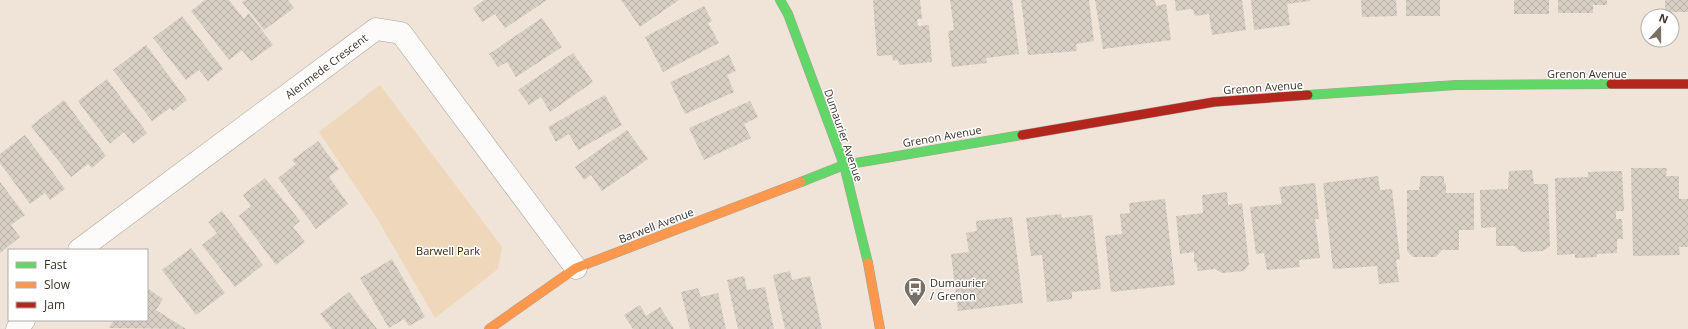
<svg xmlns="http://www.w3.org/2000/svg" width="1688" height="329" font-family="'Open Sans',sans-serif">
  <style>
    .park { fill: #eed7bb }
    .building { fill: url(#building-cross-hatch) }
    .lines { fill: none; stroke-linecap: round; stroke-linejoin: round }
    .street-casing { stroke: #a9a197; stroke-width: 23 }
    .fast-casing { stroke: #a9a197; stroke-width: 10 }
    .slow-casing { stroke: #a9a197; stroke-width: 10 }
    .jam-casing { stroke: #a9a197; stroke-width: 10 }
    .street { stroke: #fdfbf9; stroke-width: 22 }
    .fast { stroke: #63d668; stroke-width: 9 }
    .slow { stroke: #ff974d; stroke-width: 9 }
    .jam { stroke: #b3261e; stroke-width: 9 }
    .labels { text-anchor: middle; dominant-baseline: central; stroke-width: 3; stroke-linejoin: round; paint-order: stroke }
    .street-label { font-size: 11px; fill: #393128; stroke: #fff }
    .park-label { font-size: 11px; fill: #3d2400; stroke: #fff }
    .poi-label { font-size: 11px; fill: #393128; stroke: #fff; text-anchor: start }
  </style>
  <defs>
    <pattern id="building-cross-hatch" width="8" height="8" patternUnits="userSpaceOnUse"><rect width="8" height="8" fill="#d7cec4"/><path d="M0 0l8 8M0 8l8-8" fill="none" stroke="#b9b1a8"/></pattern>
  </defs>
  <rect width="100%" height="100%" fill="#efe4d7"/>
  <path class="park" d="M380,85L502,247L498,269L435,318L378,220L319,132Z"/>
  <g class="building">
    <path d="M205,0H229L244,19L249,13L273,45L251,61L242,50L229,60L191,11Z"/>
    <path d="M245,0H288L294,8L264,30L242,2Z"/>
    <path d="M484,0H547L505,28L495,14L482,22L473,8Z"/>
    <path d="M621,0H679L640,27Z"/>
    <path d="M873,0H920L922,19H917L918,26L929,25L932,62L899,65L898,60L893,61L892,55L877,56Z"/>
    <path d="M950,0H1012L1019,54L986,58L987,63L952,67L948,31L954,30Z"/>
    <path d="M1021,0H1089L1094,41L1076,44L1077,51L1028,55Z"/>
    <path d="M1095,0H1155L1156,6L1166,4L1171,40L1103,49Z"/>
    <path d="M1175,0H1242L1246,30L1212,35L1209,14L1195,16L1193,10L1191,9L1176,11Z"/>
    <path d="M1251,0H1310V1L1287,4L1290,25L1254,30Z"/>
    <path d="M1361,0H1396L1397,16L1362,17Z"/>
    <rect x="1406" y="0" width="34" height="16"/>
    <rect x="1514" y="0" width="35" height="14"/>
    <path d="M1558,0H1607V5H1593V13H1558Z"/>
    <rect x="1665" y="0" width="23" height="12"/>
    <path d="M704,6L712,21L708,23L719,43L663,72L645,37Z"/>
    <path d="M182,16L223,69L208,81L199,70L186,80L153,38Z"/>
    <path d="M542,18L562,47L516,77L507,62L498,67L489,54Z"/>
    <path d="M146,45L187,100L173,111L170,108L152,121L113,70Z"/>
    <path d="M573,53L593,82L550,112L541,97L529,105L518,90Z"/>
    <path d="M729,55L736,71L727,75L734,92L685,114L670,82Z"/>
    <path d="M107,79L147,133L133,144L124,132L110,144L78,101Z"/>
    <path d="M605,95L622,125L578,150L569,134L556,142L548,127Z"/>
    <path d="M64,100L106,156L92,168L88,164L71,177L31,126Z"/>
    <path d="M750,101L758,117L744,124L751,138L704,160L689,128Z"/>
    <path d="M627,130L648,159L602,191L591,175L584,180L575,167Z"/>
    <path d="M25,135L65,189L50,200L45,193L30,204L0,163V154Z"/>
    <path d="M318,141L339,169L329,177L348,204L316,229L278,178L296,164L292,160Z"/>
    <path d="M1631,168H1667L1666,176H1679V199H1688V247H1679L1680,255L1633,256Z"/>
    <path d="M1532,170L1534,184H1548L1550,246L1543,251L1521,252L1515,246H1496V227L1481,228L1480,190L1508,189L1509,171Z"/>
    <path d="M1622,171L1624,211H1616V219H1622L1623,239H1617V253L1597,254V257L1575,258V254L1557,255L1555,178L1588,177V172Z"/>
    <path d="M1378,176L1380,190L1392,189L1400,259L1396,260L1399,282L1379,284L1377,266L1333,269L1323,183Z"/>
    <path d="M1421,176H1444V184L1446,183V193H1474V230H1459V250H1442L1436,257H1413L1407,251V190H1419Z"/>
    <path d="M265,178L300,221L293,227L305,242L276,265L239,216L251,206L243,195Z"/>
    <path d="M0,182L25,215L11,225L20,237L0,253Z"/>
    <path d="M1315,183L1319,219H1315L1320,258L1299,260L1300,267L1267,270L1264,253L1256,254L1250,207L1282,204L1279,187Z"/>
    <path d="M1227,192L1228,205L1242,203L1249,264L1244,271L1222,273L1215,269L1198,271L1196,262H1194V252L1180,254L1176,216L1203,213L1202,195Z"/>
    <path d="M1165,199L1175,285L1111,292L1105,236L1122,234L1120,214L1130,213L1129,203Z"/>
    <path d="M222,211L263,265L235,287L202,245L217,233L208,222Z"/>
    <path d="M1061,214L1062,218L1092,215L1101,289L1072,292V299L1047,302L1042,255L1031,256L1026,218Z"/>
    <path d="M1012,217L1023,303L958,311L951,254L969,252L966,233L977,231L976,221Z"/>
    <path d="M191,248L225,293L196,315L162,270Z"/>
    <path d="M392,259L425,317L409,326L404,319L389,328L360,278Z"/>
    <path d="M790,271L792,280L810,276L822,329H785L773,275Z"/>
    <path d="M744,276L747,290L765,287L774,329H738L727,280Z"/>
    <path d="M147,288L163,299L156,310L186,329L109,328L114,320H147Z"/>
    <path d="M698,288L701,297L718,293L726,329H690L681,292Z"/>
    <path d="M349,292L377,329H332L320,314Z"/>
    <path d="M640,305L646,316L660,307L674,329H633L624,315Z"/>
  </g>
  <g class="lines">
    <g class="street-casing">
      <g id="street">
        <path d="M79,250L376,29L401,33L576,268"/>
        <path d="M17,329L24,320"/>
      </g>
    </g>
    <g class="fast-casing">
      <g id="fast">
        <path d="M780,0L788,14L844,165L868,263"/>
        <path d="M1308,95L1456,85L1611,84"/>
        <path d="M801,182L844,165L1022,135"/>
      </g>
    </g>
    <g class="slow-casing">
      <g id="slow">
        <path d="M868,263L880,329"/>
        <path d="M489,329L576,268L801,182"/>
      </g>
    </g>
    <g class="jam-casing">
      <g id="jam">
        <path d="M1611,84H1688"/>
        <path d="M1022,135L1214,102L1308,95"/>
      </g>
    </g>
    <use href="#street" class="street"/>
    <use href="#fast" class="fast"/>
    <use href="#slow" class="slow"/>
    <use href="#jam" class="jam"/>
  </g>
  <defs>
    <g id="bus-pin" transform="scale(1.15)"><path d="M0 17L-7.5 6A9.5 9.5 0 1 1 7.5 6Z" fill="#797065" stroke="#fff"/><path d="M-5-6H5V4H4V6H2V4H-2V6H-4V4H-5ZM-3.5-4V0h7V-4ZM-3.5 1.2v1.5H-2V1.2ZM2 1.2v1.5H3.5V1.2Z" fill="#fff"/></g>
  </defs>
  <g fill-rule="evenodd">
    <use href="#bus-pin" x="915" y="288"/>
  </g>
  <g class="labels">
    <g class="street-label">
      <text transform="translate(326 66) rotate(-37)">Alenmede Crescent</text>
      <text x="1587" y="73">Grenon Avenue</text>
      <text transform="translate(1263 87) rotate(-4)">Grenon Avenue</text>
      <text transform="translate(844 135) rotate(71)">Dumaurier Avenue</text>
      <text transform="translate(942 136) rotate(-10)">Grenon Avenue</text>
      <text transform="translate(656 225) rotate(-21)">Barwell Avenue</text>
    </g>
    <g class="park-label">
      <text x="448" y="250">Barwell Park</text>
    </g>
    <g class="poi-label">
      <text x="930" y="282">Dumaurier<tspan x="930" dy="13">/ Grenon</tspan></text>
    </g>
  </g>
  <rect x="8" y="249" width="140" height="72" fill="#ffffff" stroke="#b0ada9"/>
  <rect x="16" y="262" width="20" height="6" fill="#63d668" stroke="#b0ada9"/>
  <text x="44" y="269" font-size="12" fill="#393128">Fast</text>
  <rect x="16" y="282" width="20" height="6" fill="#ff974d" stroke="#b0ada9"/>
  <text x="44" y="289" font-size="12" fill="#393128">Slow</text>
  <rect x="16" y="302" width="20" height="6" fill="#b3261e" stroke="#b0ada9"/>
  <text x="44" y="309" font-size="12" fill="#393128">Jam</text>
  <g transform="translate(1660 28) rotate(21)"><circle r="19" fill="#ffffff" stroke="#b0ada9"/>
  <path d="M0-3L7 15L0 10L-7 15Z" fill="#797065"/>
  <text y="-6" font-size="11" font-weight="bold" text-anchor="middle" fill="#393128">N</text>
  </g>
</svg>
